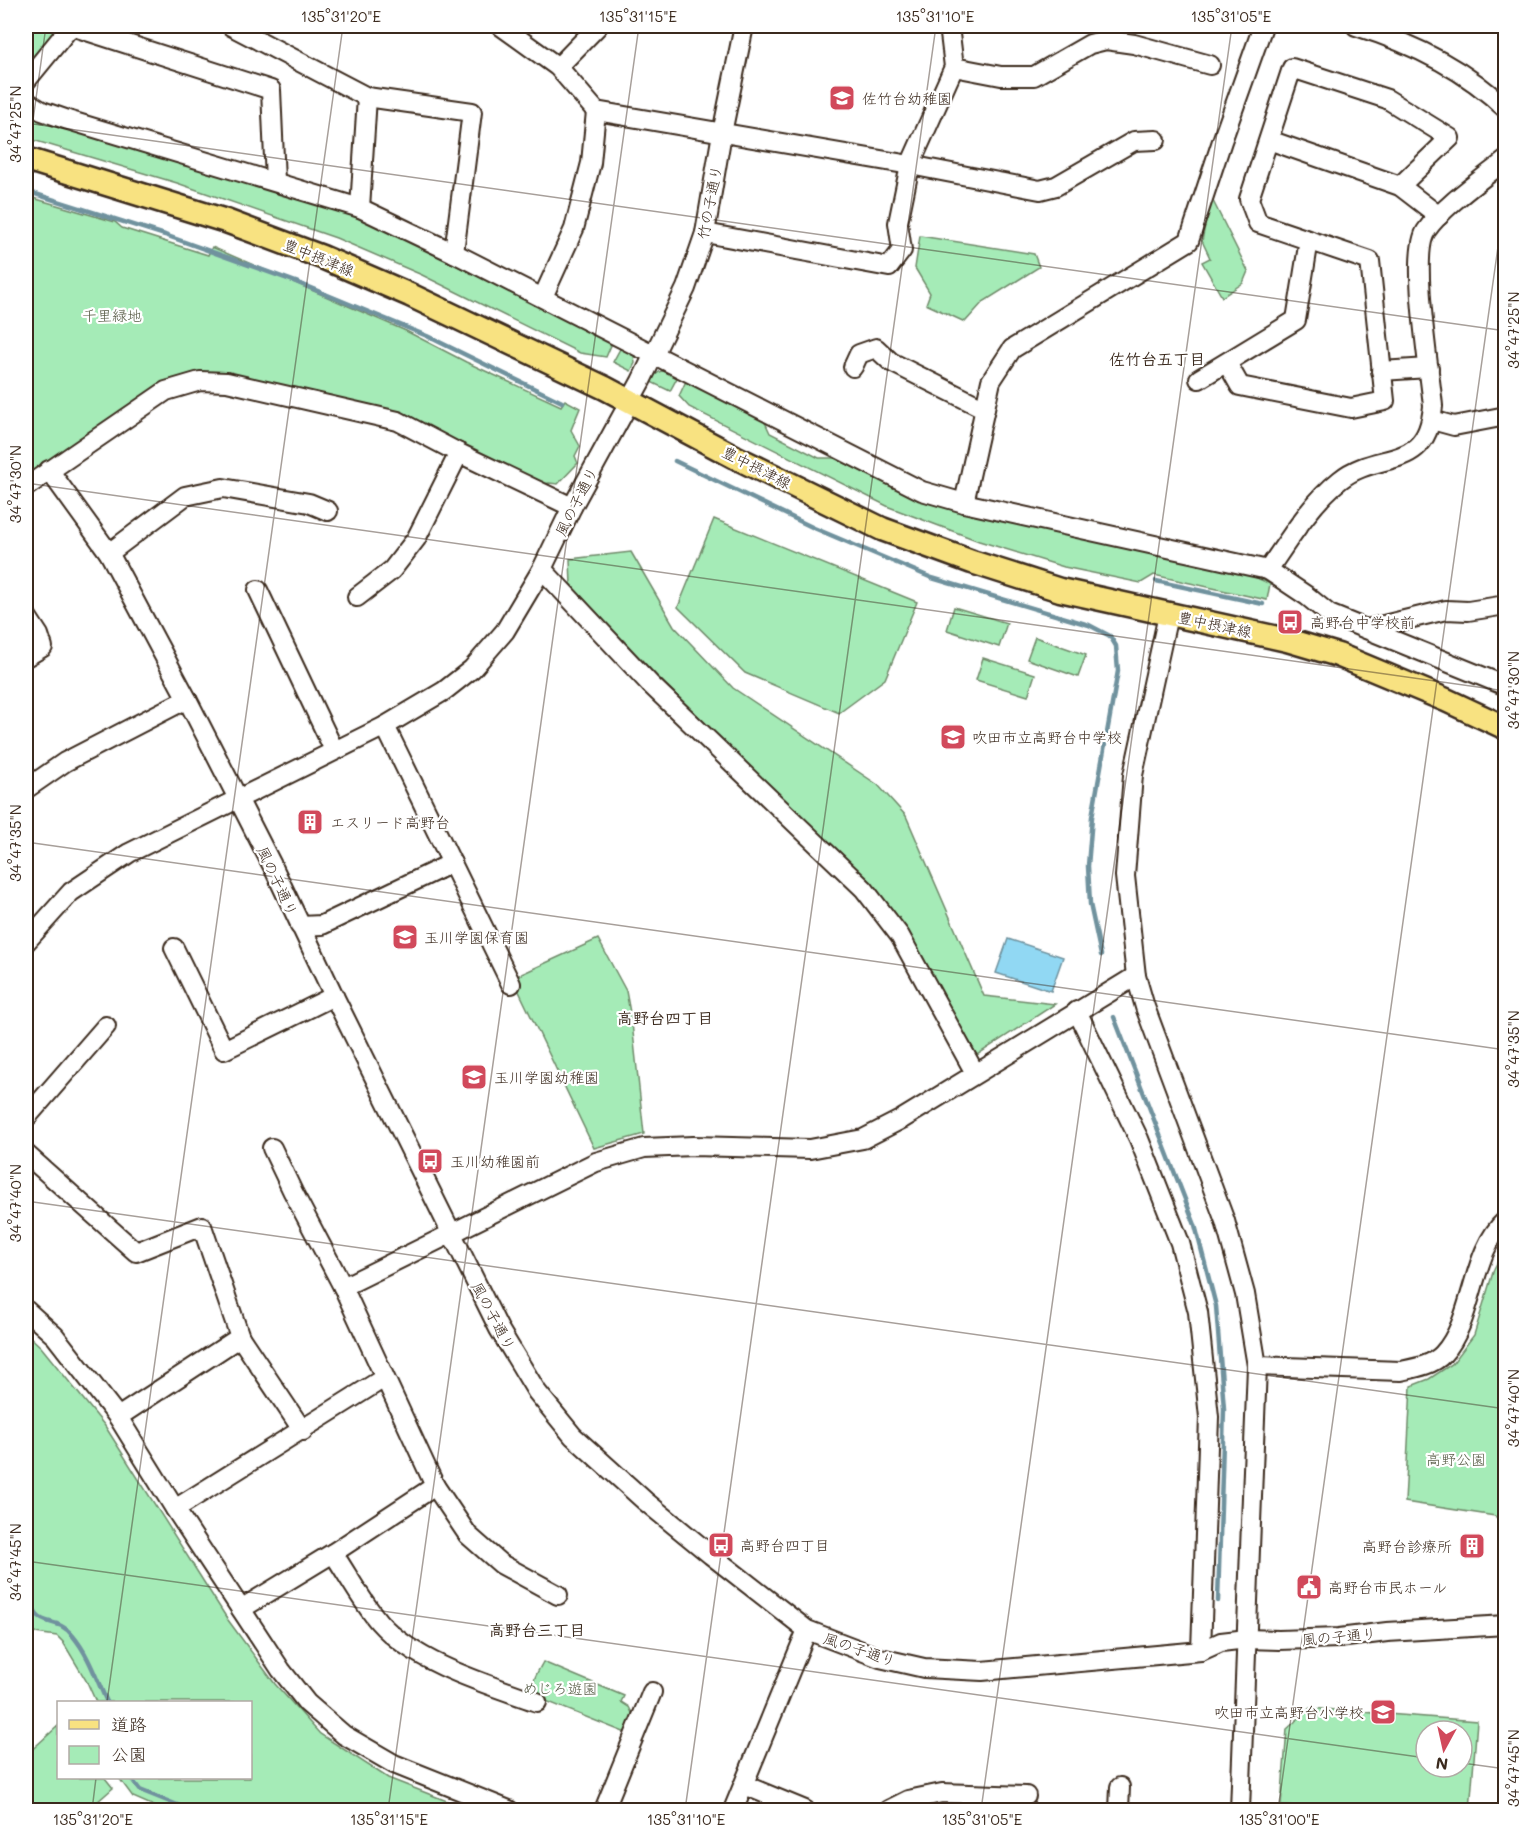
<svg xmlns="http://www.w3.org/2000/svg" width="1531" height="1836" font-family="Mali,'Klee One',sans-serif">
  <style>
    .green { fill: #a5ebb7; stroke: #708a6a; stroke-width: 1.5; fill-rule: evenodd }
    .water { fill: #91d8f3; stroke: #6f929e; stroke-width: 1.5 }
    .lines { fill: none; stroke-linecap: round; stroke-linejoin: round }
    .stream { stroke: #6f929e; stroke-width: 4.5 }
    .minor-casing { stroke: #3b2a1e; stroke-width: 22 }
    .major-casing { stroke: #3b2a1e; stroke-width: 27 }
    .minor { stroke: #fff; stroke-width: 18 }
    .major { stroke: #f8e281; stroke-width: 22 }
    .ticks { fill: none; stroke: #3b2a1e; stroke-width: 1.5; stroke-opacity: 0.45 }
    .labels { text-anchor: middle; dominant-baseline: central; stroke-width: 4.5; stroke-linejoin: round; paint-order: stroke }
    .poi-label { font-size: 15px; fill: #3b2a1e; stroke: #fff; text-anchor: start }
    .street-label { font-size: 15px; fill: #3b2a1e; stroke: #fff }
    .park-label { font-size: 15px; fill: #565a44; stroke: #fff }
    .neighbourhood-label { font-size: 16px; font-weight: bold; fill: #3b2a1e; stroke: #fff }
    .neatline { fill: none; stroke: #3b2a1e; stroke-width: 2 }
    .ticks-label { font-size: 15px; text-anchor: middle; fill: #3b2a1e }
  </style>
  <rect width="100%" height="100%" fill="#fff"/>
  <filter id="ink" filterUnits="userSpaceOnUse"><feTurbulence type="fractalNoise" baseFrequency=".0167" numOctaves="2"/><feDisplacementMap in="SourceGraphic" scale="12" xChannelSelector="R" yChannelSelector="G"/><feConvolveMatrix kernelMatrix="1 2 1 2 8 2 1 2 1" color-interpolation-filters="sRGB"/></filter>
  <g filter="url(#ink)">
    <g class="green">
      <path d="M26,26H59L26,68Z"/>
      <path d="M26,111L355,215L612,343L606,357L580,353L422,275L336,238L177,183L26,138Z"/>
      <path d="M1209,193L1248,271L1243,283L1222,297L1202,262L1210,258L1202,241L1206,220L1201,218Z"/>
      <path d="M26,196L115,222L122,228L208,255L212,247L406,331L466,362L561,406L565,400L580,408L571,430L580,446L575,456L578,463L558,484L549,483L541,485L396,416L197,373L26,481Z"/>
      <path d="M920,236L1034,254L1039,267L983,302L965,322L926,304L930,293L915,268Z"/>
      <path d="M621,347L634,356L635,363L631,371L613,362Z"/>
      <path d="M661,371L670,372L678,376L670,391L651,382L655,375Z"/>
      <path d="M686,381L764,420L770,433L819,458H835L917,499L1253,576L1270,584L1267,600L1154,575L1141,583L1064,567L979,541L889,507L689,407L679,396Z"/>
      <path d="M714,519L917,602L885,679L839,713L745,673L678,607Z"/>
      <path d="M631,552L674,626L733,688L878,785L906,816L984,996L1055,1004L977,1055L905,930L868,882L657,676L571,585L570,559Z"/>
      <path d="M954,607L1007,623L999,647L947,630Z"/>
      <path d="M1035,637L1086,655L1078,677L1027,659Z"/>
      <path d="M983,658L1035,674L1028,696L976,680Z"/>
      <path d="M598,939L626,991L632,1023L644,1134L594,1148L516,985L515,977Z"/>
      <path d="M1505,1247V1526L1495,1516L1405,1502L1411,1386L1429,1379L1452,1364L1474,1335L1494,1269Z"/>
      <path d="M26,1333L41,1347L105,1426L228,1620L275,1684L320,1734L388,1778L470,1810H163L133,1797L119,1778H250V1702H96L87,1682L63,1642L57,1636L35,1633L26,1623Z"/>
      <path d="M543,1662L624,1696L621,1702L629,1707L633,1715L626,1733L536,1697C528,1686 537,1673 543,1662Z"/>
      <path d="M1310,1708L1477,1721L1470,1810H1347L1281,1806L1287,1729ZM1426,1731H1462V1767H1426Z"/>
      <path d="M58,1726V1778H105L113,1788L88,1810H26V1755Z"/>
    </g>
    <path class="water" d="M1008,939L1063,957L1051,991L996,973Z"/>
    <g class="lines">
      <g class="stream">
        <path d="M26,191L165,235L296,282L427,336L562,402"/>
        <path d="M675,461L814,528L932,578L1089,625L1110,636L1116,646L1118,671L1092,817L1088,866L1090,904L1101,955"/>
        <path d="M1156,581L1263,604"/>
        <path d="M1114,1017L1195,1225L1216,1306L1224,1409L1218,1601"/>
        <path d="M26,1587C37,1638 52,1610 73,1636C89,1655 97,1681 107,1702"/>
        <path d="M131,1778L140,1790L190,1810"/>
      </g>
      <g class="minor-casing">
        <g id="minor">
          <path d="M501,26L558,67L596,111L910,165L1040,190L1056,186L1134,141L1156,140"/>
          <path d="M1356,26C1411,43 1464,68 1506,109"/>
          <path d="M558,67L598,26"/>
          <path d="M954,67L1001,76H1034L1090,44L1106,40L1134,44L1210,65"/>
          <path d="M26,81L71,26L271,90L275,181"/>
          <path d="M26,101L42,111L68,120L360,208L454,253L472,112L367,97L231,26"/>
          <path d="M1269,140L1400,186L1439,216"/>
          <path d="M360,208L367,97"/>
          <path d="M705,233L889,267L902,250L898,223L910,165L954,67L949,26"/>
          <path d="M454,253L922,491L964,503L1268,570L1307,596L1329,614L1506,686"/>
          <path d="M543,297L574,229L591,163L596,111"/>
          <path d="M1227,363L1240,386L1351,408L1385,401L1370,261L1258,223L1249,199L1292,68L1387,99L1450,138L1400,186"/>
          <path d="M853,367L859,354L876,348L891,362L985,409"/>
          <path d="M1381,371L1429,368"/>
          <path d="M1199,379L1296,320L1309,240"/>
          <path d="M1432,420L1454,426L1506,416"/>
          <path d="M49,470L109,553L187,699L274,869L334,996L499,1329L537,1392L573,1436L645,1501L711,1555L807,1630L880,1658L924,1668L982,1671L1201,1651L1221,1642L1247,1639L1279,1640L1339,1638L1387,1632L1506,1625"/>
          <path d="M26,487L166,391L200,381L227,382L398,421L459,453L572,507"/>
          <path d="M964,503L991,381L1012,349L1189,241L1222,141L1263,26"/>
          <path d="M109,553L185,496L223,488L309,503L328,511"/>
          <path d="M542,569L650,684L864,889L900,936L975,1073"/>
          <path d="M1268,570C1289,539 1311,503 1340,480C1378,449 1427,474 1433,406C1430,372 1410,255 1426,231C1443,206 1481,180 1506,160"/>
          <path d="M258,590L334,750"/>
          <path d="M357,597L392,570L416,539L459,453"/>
          <path d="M26,615L39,635L43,647L26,657"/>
          <path d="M1168,615L1133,775L1125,876L1136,976L1145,1007L1225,1221L1245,1294L1257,1366L1240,1810"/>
          <path d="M1367,629L1446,610L1468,611L1506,605"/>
          <path d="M385,726L511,984"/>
          <path d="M26,789L65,762L187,699"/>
          <path d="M300,926L322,925L452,863"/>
          <path d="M26,942L71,892L129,853L385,726L444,691L472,669L505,631L542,569L572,507L641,381L686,288L705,233L722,133L744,26"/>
          <path d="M174,948L224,1050L334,996"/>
          <path d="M1077,1011L1139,1139L1180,1243L1198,1312L1209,1417L1201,1651"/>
          <path d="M26,1118L106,1026"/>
          <path d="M26,1154L136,1252L202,1226L240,1337L118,1417"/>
          <path d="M343,1287L596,1162L644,1148L693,1146L810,1149L863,1139L902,1119L1136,976"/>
          <path d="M26,1310L55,1336L118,1417L175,1509L281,1670L307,1703L344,1735L394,1764L509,1810"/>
          <path d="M240,1337L303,1431"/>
          <path d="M1257,1366L1401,1371C1415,1368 1433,1365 1443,1354C1475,1319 1470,1252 1506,1220"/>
          <path d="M435,1486L468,1535L501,1564L558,1595"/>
          <path d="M175,1509L384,1378"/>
          <path d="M333,1553C348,1575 362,1602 379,1622C415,1663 486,1684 537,1702"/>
          <path d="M241,1609L333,1553L435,1486L343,1287L293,1192L272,1148"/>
          <path d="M744,1785L805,1810"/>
          <path d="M604,1810L652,1692"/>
          <path d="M733,1810L807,1630"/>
          <path d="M888,1810L908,1800L942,1793L1026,1796"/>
          <path d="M1119,1810L1120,1787"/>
        </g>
      </g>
      <g class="major-casing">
        <path id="major" d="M26,159L226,221L322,257L410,295L605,388L735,457L882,529L972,562L1060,590L1287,640L1338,655L1446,700L1506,728"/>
      </g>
      <use href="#minor" class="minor"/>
      <use href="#major" class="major"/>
    </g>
  </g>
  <path class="ticks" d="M26,123L1506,331M26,171L46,26M26,483L1506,691M26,842L1506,1050M26,1201L1506,1409M26,1561L1426,1758M107,1702L343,26M1462,1763L1506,1769M92,1810L96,1778M388,1810L639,26M685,1810L936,26M981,1810L1232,26M1278,1810L1506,190"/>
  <defs>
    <g id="school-square" transform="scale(1.35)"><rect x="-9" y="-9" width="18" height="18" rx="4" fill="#d1495b" stroke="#fff"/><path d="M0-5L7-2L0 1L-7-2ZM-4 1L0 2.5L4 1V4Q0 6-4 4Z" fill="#fff"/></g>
    <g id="bus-square" transform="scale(1.35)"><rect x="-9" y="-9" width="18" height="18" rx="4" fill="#d1495b" stroke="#fff"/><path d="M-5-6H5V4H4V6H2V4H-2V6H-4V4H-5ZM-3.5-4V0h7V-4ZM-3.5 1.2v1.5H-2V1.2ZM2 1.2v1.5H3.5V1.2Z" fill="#fff"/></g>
    <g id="building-square" transform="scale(1.35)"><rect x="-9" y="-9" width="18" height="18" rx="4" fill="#d1495b" stroke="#fff"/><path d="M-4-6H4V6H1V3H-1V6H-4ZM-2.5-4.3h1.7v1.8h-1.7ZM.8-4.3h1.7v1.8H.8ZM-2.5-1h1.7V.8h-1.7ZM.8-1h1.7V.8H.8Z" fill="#fff"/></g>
    <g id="civic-square" transform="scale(1.35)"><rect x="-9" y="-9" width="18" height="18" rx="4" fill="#d1495b" stroke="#fff"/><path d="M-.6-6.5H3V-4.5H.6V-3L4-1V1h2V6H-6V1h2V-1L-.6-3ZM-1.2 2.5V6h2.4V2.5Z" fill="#fff"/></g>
  </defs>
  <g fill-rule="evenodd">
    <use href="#school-square" x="842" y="98"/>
    <use href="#bus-square" x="1290" y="622"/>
    <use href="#school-square" x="953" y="737"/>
    <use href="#building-square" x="310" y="822"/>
    <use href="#school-square" x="405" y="937"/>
    <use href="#school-square" x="474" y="1077"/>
    <use href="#bus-square" x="430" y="1161"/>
    <use href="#bus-square" x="721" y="1545"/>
    <use href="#building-square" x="1472" y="1546"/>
    <use href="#civic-square" x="1309" y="1587"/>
    <use href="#school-square" x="1383" y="1712"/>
  </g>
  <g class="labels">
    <g class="poi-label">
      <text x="862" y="98">佐竹台幼稚園</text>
      <text x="1310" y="622">高野台中学校前</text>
      <text x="972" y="737">吹田市立高野台中学校</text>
      <text x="330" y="822">エスリード高野台</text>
      <text x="424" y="937">玉川学園保育園</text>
      <text x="494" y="1077">玉川学園幼稚園</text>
      <text x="450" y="1161">玉川幼稚園前</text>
      <text x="740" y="1545">高野台四丁目</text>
      <text x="1452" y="1546" text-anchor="end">高野台診療所</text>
      <text x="1328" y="1587">高野台市民ホール</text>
      <text x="1364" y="1712" text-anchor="end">吹田市立高野台小学校</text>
    </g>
    <g class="street-label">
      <text transform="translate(709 202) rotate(-79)">竹の子通り</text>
      <text transform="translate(319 257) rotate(22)">豊中摂津線</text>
      <text transform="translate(757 467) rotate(27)">豊中摂津線</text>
      <text transform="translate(576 501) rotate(-63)">風の子通り</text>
      <text transform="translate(1215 624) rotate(12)">豊中摂津線</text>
      <text transform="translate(278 881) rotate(65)">風の子通り</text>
      <text transform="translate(494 1316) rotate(62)">風の子通り</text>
      <text transform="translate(1339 1636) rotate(-5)">風の子通り</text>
      <text transform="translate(860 1649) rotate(19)">風の子通り</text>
    </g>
    <g class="park-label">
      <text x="112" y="315">千里緑地</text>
      <text x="1456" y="1459">高野公園</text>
      <text x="560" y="1688">めじろ遊園</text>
    </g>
    <g class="neighbourhood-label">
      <text x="1157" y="358">佐竹台五丁目</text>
      <text x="665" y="1017">高野台四丁目</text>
      <text x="537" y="1629">高野台三丁目</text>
    </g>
  </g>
  <rect width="1531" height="1836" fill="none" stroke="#fff" stroke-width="66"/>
  <rect x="57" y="1701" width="195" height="78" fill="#ffffff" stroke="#b1aaa5" stroke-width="1.5"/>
  <rect x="69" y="1720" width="30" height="9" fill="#f8e281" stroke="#b1aaa5" stroke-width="1.5"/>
  <text x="111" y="1731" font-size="18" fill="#3b2a1e">道路</text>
  <rect x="69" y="1746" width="30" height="18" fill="#a5ebb7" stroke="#b1aaa5" stroke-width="1.5"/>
  <text x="111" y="1761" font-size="18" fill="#3b2a1e">公園</text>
  <g transform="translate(1444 1749) rotate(188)"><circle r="28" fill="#ffffff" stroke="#b1aaa5" stroke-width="1.5"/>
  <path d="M0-4.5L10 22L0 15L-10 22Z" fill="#d1495b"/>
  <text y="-9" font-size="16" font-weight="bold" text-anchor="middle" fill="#3b2a1e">N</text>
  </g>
  <rect x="33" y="33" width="1465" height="1770" class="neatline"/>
  <g class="ticks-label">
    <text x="341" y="22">135°31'20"E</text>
    <text x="638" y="22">135°31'15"E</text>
    <text x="935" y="22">135°31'10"E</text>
    <text x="1231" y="22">135°31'05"E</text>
    <text transform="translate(16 124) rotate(-90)" y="5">34°47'25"N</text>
    <text transform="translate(1514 330) rotate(-90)" y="5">34°47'25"N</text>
    <text transform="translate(16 484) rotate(-90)" y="5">34°47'30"N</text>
    <text transform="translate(1514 690) rotate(-90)" y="5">34°47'30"N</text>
    <text transform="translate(16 843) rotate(-90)" y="5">34°47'35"N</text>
    <text transform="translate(1514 1049) rotate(-90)" y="5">34°47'35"N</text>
    <text transform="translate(16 1203) rotate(-90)" y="5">34°47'40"N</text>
    <text transform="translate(1514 1408) rotate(-90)" y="5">34°47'40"N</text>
    <text transform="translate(16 1562) rotate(-90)" y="5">34°47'45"N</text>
    <text transform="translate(1514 1768) rotate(-90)" y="5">34°47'45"N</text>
    <text x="93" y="1825">135°31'20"E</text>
    <text x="389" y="1825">135°31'15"E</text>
    <text x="686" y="1825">135°31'10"E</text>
    <text x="982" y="1825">135°31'05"E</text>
    <text x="1279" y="1825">135°31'00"E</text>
  </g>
</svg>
